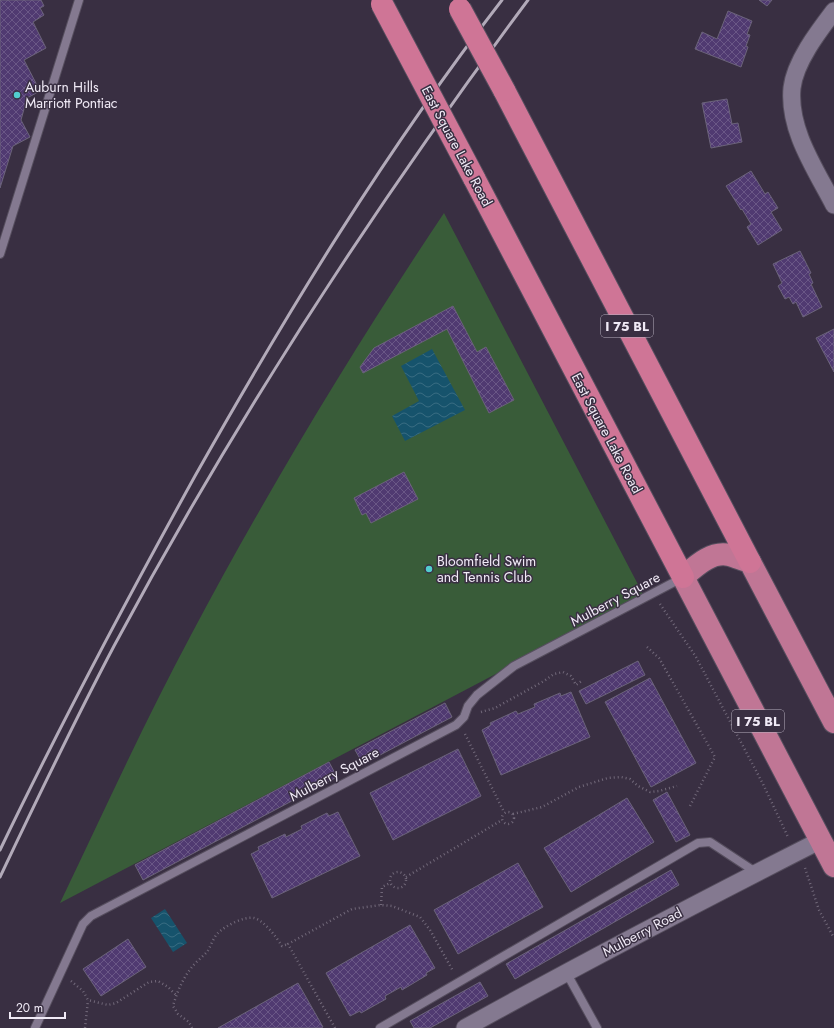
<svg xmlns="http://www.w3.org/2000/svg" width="834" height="1028" font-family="Jost,sans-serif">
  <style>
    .park { fill: #395c39 }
    .water { fill: url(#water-waves) }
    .building { fill: url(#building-cross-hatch); stroke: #6b637a }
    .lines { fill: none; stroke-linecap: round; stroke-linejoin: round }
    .service-casing { stroke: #564e5e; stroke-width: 10 }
    .minor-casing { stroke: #564e5e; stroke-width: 19 }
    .trunk-casing { stroke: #564e5e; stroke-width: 24 }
    .motorway-casing { stroke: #564e5e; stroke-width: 24 }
    .path { stroke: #72697a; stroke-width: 2.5; stroke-dasharray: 1 3; stroke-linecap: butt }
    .service { stroke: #847990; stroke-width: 8 }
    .minor { stroke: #847990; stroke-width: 17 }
    .trunk { stroke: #c07695; stroke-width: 22 }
    .motorway { stroke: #cf7596; stroke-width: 22 }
    .rail { stroke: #b2aab9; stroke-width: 3 }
    .motorway-bridge-casing { stroke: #564e5e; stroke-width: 24; stroke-linecap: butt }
    .motorway-bridge { stroke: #cf7596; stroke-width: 22 }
    .poi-dot { fill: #52cdcf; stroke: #392f42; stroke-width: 1.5 }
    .labels { text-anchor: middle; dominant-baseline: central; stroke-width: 3; stroke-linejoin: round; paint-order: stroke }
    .shield { fill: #392f42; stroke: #b9b2c0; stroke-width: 1 }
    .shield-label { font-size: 13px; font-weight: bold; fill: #f0eaf6 }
    .poi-label { font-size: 14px; fill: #f0eaf6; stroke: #392f42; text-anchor: start }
    .street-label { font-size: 14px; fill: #f0eaf6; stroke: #392f42 }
  </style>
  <defs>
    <pattern id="water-waves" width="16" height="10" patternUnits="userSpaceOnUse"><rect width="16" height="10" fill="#16536c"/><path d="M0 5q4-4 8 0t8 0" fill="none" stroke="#386c82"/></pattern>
    <pattern id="building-cross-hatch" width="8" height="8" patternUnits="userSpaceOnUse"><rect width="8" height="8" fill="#503a71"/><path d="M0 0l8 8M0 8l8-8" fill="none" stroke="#6a5786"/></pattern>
  </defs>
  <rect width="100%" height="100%" fill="#392f42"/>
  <path class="park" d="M444,213L644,596L60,903C103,813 144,723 191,635C268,490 353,349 444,213Z"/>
  <g class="water">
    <path d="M432,349L465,410L405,441L392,416L419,401L401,366Z"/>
    <path d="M165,909L187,943L173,952L151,918Z"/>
  </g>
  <g class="building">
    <path d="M0,0H41L44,6L40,8L44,15L33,22L46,48L24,60L40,91L27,98L21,120L30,137L13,146L0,188Z"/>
    <path d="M759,0H772L767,6Z"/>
    <path d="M728,11L752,21L747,34L750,35L746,46L748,47L741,67L695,49L702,32L717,39Z"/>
    <path d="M727,99L732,124L738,123L742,142L711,148L702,103Z"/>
    <path d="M751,171L765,194L768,192L778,208L771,212L782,230L758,245L747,227L751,224L742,209L741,210L726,186Z"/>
    <path d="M800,251L811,273L809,274L813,283L811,284L822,307L803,317L796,302L793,304L789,297L785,299L778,286L782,283L773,264Z"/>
    <path d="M453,306L477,352L486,347L514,400L489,413L447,329L363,373L360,367L374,348Z"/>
    <path d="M834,329V372L816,338Z"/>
    <path d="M404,472L418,499L371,523L366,513L362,515L354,498Z"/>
    <path d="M638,661L645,675L586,704L579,691Z"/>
    <path d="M650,678L696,763L651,787L605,702Z"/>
    <path d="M571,692L590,737L501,775L482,730L491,725L490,723L516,711L518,714L535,707L534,704L560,693L561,696Z"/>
    <path d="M445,703L452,717L363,764L355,750Z"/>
    <path d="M458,749L481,796L393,840L370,793Z"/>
    <path d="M329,762L337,777L143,880L135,865Z"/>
    <path d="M667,792L690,835L676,842L653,800Z"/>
    <path d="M627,798L654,842L571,892L544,848Z"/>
    <path d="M338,812L360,856L272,898L251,854L259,850L258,847L285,834L286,837L302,829L301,826L327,813L329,816Z"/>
    <path d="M518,863L543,907L458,954L434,910Z"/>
    <path d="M671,870L679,885L515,979L506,964Z"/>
    <path d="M410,925L435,968L426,973L427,975L402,990L401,987L385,996L386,999L361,1013L360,1011L350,1016L326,973Z"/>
    <path d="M128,939L146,967L101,996L83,969Z"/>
    <path d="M480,982L488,996L430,1028H414L410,1021Z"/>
    <path d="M298,983L323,1027L321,1028H218Z"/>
  </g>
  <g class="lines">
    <g class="service-casing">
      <g id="service">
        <path d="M0,254L79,0"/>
        <path d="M566,972L597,1028"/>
        <path d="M35,1028L83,924L91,916L456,725L464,717L468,706L477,695L514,666L682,578"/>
        <path d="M380,1028L698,843L710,842L757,873"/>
      </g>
    </g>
    <g class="minor-casing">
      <g id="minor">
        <path d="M834,11C818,32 795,62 792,88C788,130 816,170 834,205"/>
        <path d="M465,1028C582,963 701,901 821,840"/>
      </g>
    </g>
    <g class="trunk-casing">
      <path id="trunk" d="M834,722L750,562C743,560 736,557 729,555C711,551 696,566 683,577L834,866"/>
    </g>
    <g class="motorway-casing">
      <g id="motorway">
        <path d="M504,90L750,562"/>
        <path d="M474,178L683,577"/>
      </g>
    </g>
    <g class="path">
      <path d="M660,604L696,657L763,784L788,837"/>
      <path d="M647,647L659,658L715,757L689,808"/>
      <path d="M481,712L495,708L544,681L554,674L563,672L571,676L576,685L583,680"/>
      <path d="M465,734L504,812"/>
      <circle cx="508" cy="818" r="6"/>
      <path d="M513,814L542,807L579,787L608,778L621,777L630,779L638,786L650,792L659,791L677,786"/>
      <path d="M805,868L819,910L834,938"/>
      <circle cx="398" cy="880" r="8"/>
      <path d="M406,877L502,820"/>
      <path d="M381,905L382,887L390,883"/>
      <path d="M71,981L83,991L88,1000L108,1005L116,1003L149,982L158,981L168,987L176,995"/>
      <path d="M85,1028L88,1000"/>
      <path d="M192,1028L189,1022L178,1014L173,1006C177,992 183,978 192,967C196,962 202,957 207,952C211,946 213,938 218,933C225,926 244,916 254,918C265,921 276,937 282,946L288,944"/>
      <path d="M335,1028L288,944L352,909L381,905L392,906L420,917L430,930L453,971"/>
    </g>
    <use href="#service" class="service"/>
    <use href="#minor" class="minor"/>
    <use href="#trunk" class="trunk"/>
    <use href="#motorway" class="motorway"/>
    <g class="rail">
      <path d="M0,850C61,723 127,599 195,476C288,311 386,150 502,0"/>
      <path d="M0,877C37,799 74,722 114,646C235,420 375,205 528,0"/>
    </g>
    <g class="motorway-bridge-casing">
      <g id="motorway-bridge">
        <path d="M382,4L474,178"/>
        <path d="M460,9L504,90"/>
      </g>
    </g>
    <use href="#motorway-bridge" class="motorway-bridge"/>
  </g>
  <g class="poi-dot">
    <circle cx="17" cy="95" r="4"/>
    <circle cx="429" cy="569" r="4"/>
  </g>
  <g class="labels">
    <g class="shield">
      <rect x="601" y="315" width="52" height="22" rx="3"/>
      <rect x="732" y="710" width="52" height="22" rx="3"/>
    </g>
    <g class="shield-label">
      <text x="627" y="326">I 75 BL</text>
      <text x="758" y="721">I 75 BL</text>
    </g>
    <g class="poi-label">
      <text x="25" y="87">Auburn Hills<tspan x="25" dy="16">Marriott Pontiac</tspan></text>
      <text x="437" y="561">Bloomfield Swim<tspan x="437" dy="16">and Tennis Club</tspan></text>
    </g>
    <g class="street-label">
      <text transform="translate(457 146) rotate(62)">East Square Lake Road</text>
      <text transform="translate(607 433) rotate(62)">East Square Lake Road</text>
      <text transform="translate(615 599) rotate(-28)">Mulberry Square</text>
      <text transform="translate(334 774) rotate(-28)">Mulberry Square</text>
      <text transform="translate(642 932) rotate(-28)">Mulberry Road</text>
    </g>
  </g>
  <path d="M10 1012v6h55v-6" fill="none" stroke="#f0eaf6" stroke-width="2"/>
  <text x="16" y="1012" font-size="12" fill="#f0eaf6" stroke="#392f42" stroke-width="3" paint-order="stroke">20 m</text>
</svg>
